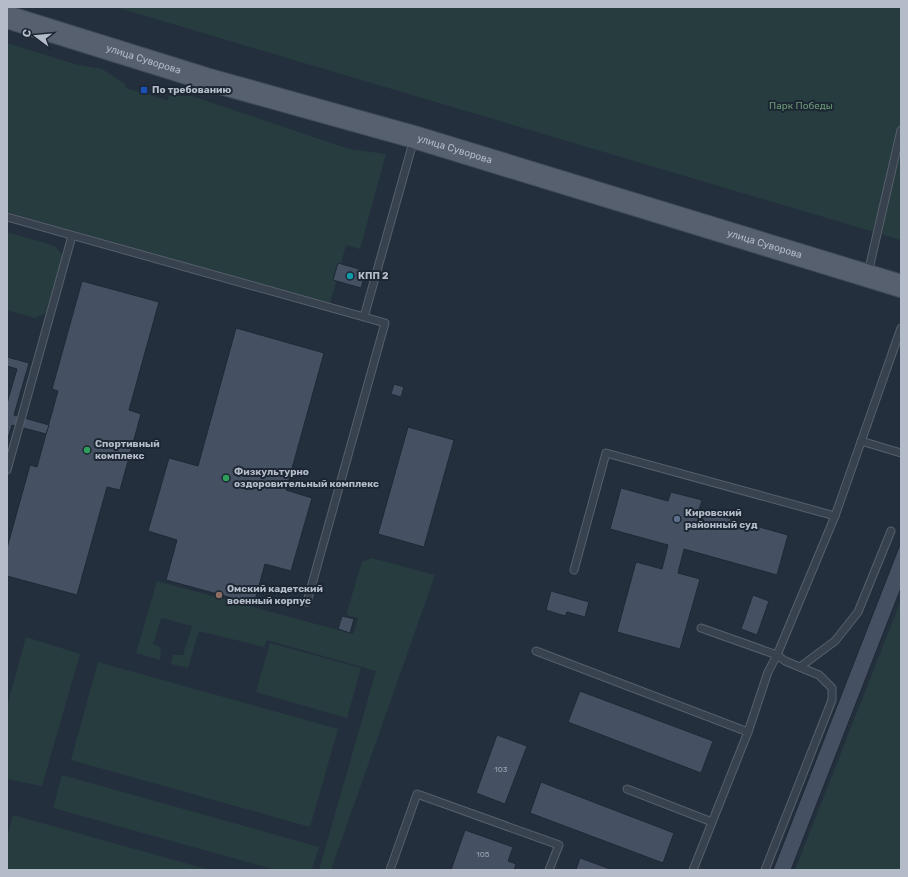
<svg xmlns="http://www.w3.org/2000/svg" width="908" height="877" font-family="Rubik,sans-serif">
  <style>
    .green { fill: #263c3f }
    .building { fill: #455162; stroke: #1f2835 }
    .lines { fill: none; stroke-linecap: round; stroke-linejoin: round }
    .service-casing { stroke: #565f6c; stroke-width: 9 }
    .primary-casing { stroke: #414a57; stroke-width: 24 }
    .service { stroke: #38414e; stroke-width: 7 }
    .primary { stroke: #56606e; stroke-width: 22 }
    .transit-dot { fill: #1a4fb4; stroke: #1d2633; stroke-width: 1.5 }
    .culture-dot { fill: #0f9aa8; stroke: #1d2633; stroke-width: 1.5 }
    .leisure-dot { fill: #2e9e5b; stroke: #1d2633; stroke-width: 1.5 }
    .service-dot { fill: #5c6f8a; stroke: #1d2633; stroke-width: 1.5 }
    .education-dot { fill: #8d6e63; stroke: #1d2633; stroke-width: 1.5 }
    .labels { text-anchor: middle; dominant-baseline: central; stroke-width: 4; stroke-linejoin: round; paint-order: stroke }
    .number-label { font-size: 8px; fill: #98a1af }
    .street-label { font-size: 10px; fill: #b4bcc9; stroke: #1d2633 }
    .poi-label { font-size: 10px; font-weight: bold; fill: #b4bcc9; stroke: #1d2633; text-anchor: start }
    .park-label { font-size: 10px; fill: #6b9a76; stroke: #1d2633 }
  </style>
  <rect width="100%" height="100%" fill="#242f3e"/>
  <g class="green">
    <path d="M115,7H901V240Z"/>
    <path d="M7,43L78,65L102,69L125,84V88L167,100L169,96H192L349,149L386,154L360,249L346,245L330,304L7,212Z"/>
    <path d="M7,232L55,246L63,256L50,308L46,313L35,318L7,310Z"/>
    <path d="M372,558L435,575L331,870H319L376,671L267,640L264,647L199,631L188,668L171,664L173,655H183L192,626L161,618L153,644L161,648L160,660L136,653L157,581L353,634L358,618L346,615L362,562Z"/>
    <path d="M901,600V870H795Z"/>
    <path d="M26,637L80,654L42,786L7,779V706Z"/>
    <path d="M270,643L361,668L347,718L256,692Z"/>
    <path d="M98,662L338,729L310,827L71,760Z"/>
    <path d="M62,775L319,847L312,870H276L53,808Z"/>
    <path d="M13,815L210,870H7V837Z"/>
  </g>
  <g class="building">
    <path d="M338,263L366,271L361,288L333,280Z"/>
    <path d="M82,281L159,302L129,410L141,414L120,490L107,487L77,595L7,576V548L30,465L37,467L46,434L58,391L52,389Z"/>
    <path d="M236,328L324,353L286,490L312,498L291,571L265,564L254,604L166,580L177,540L148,531L169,458L198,466Z"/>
    <path d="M7,357L29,363L14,415L49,425L46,434L12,425L7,441V403L17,369L7,366Z"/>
    <path d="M394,384L404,387L401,397L391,394Z"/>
    <path d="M408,427L454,440L424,547L378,534Z"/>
    <path d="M621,488L668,501L671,492L702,500L699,510L788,535L777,575L684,549L678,573L700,579L680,649L617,632L636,562L662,569L668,545L610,529Z"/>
    <path d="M901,542V588L791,870H773Z"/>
    <path d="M551,591L589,602L585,617L567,612L565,616L546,610Z"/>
    <path d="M753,595L769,601L757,635L741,629Z"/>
    <path d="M342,616L354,619L350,633L338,629Z"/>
    <path d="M580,691L713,741L701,773L568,722Z"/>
    <path d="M497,735L527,746L505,804L476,793Z"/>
    <path d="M541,782L674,833L663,863L530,813Z"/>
    <path d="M465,830L513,847L508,861L516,864L514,870H451Z"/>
    <path d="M580,858L613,870H576Z"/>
  </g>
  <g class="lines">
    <g class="service-casing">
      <g id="service">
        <path d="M7,217L364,317"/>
        <path d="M868,273L901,130"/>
        <path d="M861,441L901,453"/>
        <path d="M7,470L72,236"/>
        <path d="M574,570L606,453L835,516"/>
        <path d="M307,602L385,323L364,317L414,139"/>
        <path d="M701,628L777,655L835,516L901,328"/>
        <path d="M536,651L748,732"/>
        <path d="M800,667L835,641L858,612L891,531"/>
        <path d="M627,789L712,822"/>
        <path d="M390,870L417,794L559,845L549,870"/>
        <path d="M693,870L748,732L768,672L777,655L785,661L819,675L832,688V700L765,870"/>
      </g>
    </g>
    <g class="primary-casing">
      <g id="primary">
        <path id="s1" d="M7,17L206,79L414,137L901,286"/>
      </g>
    </g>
    <use href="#service" class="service"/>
    <use href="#primary" class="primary"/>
  </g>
  <rect class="transit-dot" x="140" y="86" width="8" height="8" rx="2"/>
  <circle class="culture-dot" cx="350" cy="276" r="4"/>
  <g class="leisure-dot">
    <circle cx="87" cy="450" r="4"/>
    <circle cx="226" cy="478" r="4"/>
  </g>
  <circle class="service-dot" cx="677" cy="519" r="4"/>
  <circle class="education-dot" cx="219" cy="595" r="4"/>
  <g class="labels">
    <g class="number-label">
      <text x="501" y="769">103</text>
      <text x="483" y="854">105</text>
    </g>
    <g class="street-label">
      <text stroke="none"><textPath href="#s1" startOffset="143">улица Суворова</textPath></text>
      <text stroke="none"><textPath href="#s1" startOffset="467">улица Суворова</textPath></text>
      <text stroke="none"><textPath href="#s1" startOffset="791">улица Суворова</textPath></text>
    </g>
    <g class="poi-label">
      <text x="152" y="90">По требованию</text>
      <text x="358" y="276">КПП 2</text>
      <text x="95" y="444">Спортивный<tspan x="95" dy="12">комплекс</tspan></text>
      <text x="234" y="472">Физкультурно<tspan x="234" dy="12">оздоровительный комплекс</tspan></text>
      <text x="685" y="513">Кировский<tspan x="685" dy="12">районный суд</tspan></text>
      <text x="227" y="589">Омский кадетский<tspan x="227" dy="12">военный корпус</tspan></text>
    </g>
    <g class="park-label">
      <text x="801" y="106">Парк Победы</text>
    </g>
  </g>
  <rect width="908" height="877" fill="none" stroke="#b4bcc9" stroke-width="16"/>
  <g transform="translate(36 36) rotate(286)" stroke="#1d2633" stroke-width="3" paint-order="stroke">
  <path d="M0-3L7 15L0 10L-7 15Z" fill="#b4bcc9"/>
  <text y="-6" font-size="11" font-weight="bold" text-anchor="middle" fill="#b4bcc9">С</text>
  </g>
</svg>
